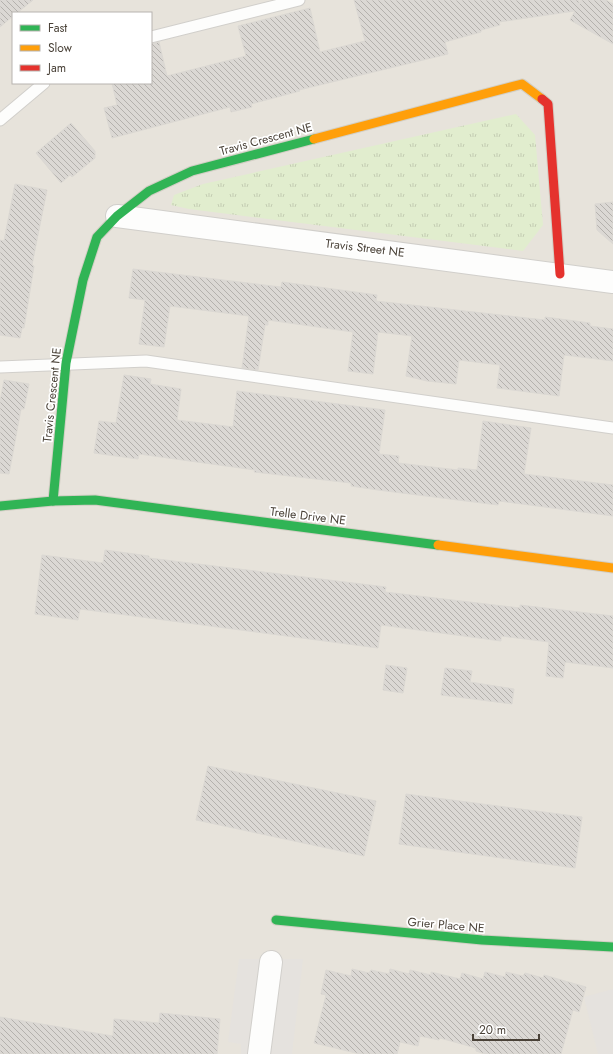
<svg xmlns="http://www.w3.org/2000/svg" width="613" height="1054" font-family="Jost,sans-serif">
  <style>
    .residential { fill: #e7e3db; fill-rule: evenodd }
    .park { fill: url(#park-tufts) }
    .parking { fill: #e5e2de }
    .building { fill: url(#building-back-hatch); stroke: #dbd8d3 }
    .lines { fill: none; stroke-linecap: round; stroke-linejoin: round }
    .lane-casing { stroke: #d1cfcb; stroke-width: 13 }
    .street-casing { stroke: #d1cfcb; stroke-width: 24 }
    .fast-casing { stroke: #d2cec4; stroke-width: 11 }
    .slow-casing { stroke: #d2cec4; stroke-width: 11 }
    .jam-casing { stroke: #d2cec4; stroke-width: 11 }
    .lane { stroke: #fdfdfc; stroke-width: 11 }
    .street { stroke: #fdfdfc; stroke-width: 22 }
    .fast { stroke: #30b455; stroke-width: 9 }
    .slow { stroke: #ff9f0a; stroke-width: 9 }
    .jam { stroke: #e5322d; stroke-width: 9 }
    .labels { text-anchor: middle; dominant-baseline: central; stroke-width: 3.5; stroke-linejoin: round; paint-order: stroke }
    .street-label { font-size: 12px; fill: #4a4238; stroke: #fff }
  </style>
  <defs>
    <pattern id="park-tufts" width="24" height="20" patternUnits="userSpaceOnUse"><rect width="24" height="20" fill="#e1edce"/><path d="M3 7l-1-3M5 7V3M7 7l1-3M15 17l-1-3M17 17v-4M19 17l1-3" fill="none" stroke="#c3ccb2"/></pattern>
    <pattern id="building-back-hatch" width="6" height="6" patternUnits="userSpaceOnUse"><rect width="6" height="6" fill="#dbd8d4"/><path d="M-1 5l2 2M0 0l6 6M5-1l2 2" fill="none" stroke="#b4b1ad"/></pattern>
  </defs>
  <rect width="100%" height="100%" fill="#f3f1ed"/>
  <path class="residential" d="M0,0H613V1054H0ZM13,13H151V83H13Z"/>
  <path class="park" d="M516,114L535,135L543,225L523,251L189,209L171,205L174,195L203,184Z"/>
  <g class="parking">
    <path d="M239,959H303L292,1054H241V1044L228,1042Z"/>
    <path d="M613,989V1054H598L584,997Z"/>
  </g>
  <g class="building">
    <path d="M0,0H33L17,13H13V16L0,27Z"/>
    <path d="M354,0H579V4L581,0H606L613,4V44L570,20L575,11L499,22L500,25L481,30V32L445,42L448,54L299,90L300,91L251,104L252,107L231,112L230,107L112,138L104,108L117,105L112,83H151V44L159,42L167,76L246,56L238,26L310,8L320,52L365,41Z"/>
    <path d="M71,123L95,151V158L72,177L70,175L61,183L36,153Z"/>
    <path d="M15,184L47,190L32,265L34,266L24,328H22L20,338L0,335V240L4,241Z"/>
    <path d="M613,202V244L597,230L595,204Z"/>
    <path d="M133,269L281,287L282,282L377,295L376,301L545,320V317L590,323V326L613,329V361L564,355L559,396L497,388L500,365L459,360L456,384L427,381L406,376L412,336L378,332L373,374L348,371L353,332L268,320V325H265L258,370L242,368L249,316L170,306L164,347L139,344L145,300L129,298Z"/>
    <path d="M124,375L151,379L150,384L181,389L177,420L233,427L237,391L385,410L379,454L399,456L398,463L458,470V468L477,470L483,421L531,428L524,474L613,485V516L499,501L498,505L378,490L351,486V483L254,472L255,470L139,454L138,459L94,453L99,421L116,423Z"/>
    <path d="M4,380L29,384L24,409H21L9,474L0,473V401Z"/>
    <path d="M105,550L149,556V558L386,587L385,592L520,608V605L613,616V668L565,662L563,678L546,676L549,642L501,636V641L381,625L378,648L80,609L78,620L35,614L42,555L103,563Z"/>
    <path d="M386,665L407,668L403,693L383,690Z"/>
    <path d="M445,668L472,671L470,682L514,689L512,704L441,695Z"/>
    <path d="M208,766L376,801L364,856L196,820Z"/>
    <path d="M406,794L582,817L575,868L399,844Z"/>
    <path d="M352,969L369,973L371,970L389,974L390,969L409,974L410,970L431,975V972L460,979L462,973L483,979L485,972L505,977L506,972L523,976L525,973L543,978L544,975L586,987L579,1012L573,1010L561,1054H485L476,1051V1048L440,1038L439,1040L420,1036L418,1046L400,1042L397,1054H360L314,1043L326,995L321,994L326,970L351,976Z"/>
    <path d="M160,1013L220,1019L217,1054H0V1017L113,1036L114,1019L159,1023Z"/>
  </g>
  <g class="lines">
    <g class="lane-casing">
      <g id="lane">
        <path d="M151,37L299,0"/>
        <path d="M0,120L44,83"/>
        <path d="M0,367L146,361L613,428"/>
      </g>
    </g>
    <g class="street-casing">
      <g id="street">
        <path d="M117,216L613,282"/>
        <path d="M259,1054L271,962"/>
      </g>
    </g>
    <g class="fast-casing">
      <g id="fast">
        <path d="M53,501L66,363L83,280L97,237L117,216L149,191L192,171L314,139"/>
        <path d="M0,506L53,501L95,500L438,545"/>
        <path d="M276,920L482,940L613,947"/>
      </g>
    </g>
    <g class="slow-casing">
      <g id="slow">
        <path d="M314,139L522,84L542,99"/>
        <path d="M438,545L613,568"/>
      </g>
    </g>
    <g class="jam-casing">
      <path id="jam" d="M542,99L548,104L560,274"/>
    </g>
    <use href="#lane" class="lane"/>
    <use href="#street" class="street"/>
    <use href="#fast" class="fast"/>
    <use href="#slow" class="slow"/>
    <use href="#jam" class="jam"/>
  </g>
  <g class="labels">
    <g class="street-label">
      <text transform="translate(266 139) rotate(-15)">Travis Crescent NE</text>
      <text transform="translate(365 248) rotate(7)">Travis Street NE</text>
      <text transform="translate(52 395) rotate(-84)">Travis Crescent NE</text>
      <text transform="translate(308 516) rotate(7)">Trelle Drive NE</text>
      <text transform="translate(446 925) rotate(5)">Grier Place NE</text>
    </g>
  </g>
  <rect x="12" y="12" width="140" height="72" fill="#ffffff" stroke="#b7b3af"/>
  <rect x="20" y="25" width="20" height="6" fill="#30b455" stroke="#b7b3af"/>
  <text x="48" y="32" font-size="12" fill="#4a4238">Fast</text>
  <rect x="20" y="45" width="20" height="6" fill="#ff9f0a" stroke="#b7b3af"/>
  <text x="48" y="52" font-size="12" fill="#4a4238">Slow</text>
  <rect x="20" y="65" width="20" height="6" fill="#e5322d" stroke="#b7b3af"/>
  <text x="48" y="72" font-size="12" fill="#4a4238">Jam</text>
  <path d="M473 1034v6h66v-6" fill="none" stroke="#4a4238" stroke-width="2"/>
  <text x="479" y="1034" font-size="12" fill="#4a4238" stroke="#ffffff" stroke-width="3" paint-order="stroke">20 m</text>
</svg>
